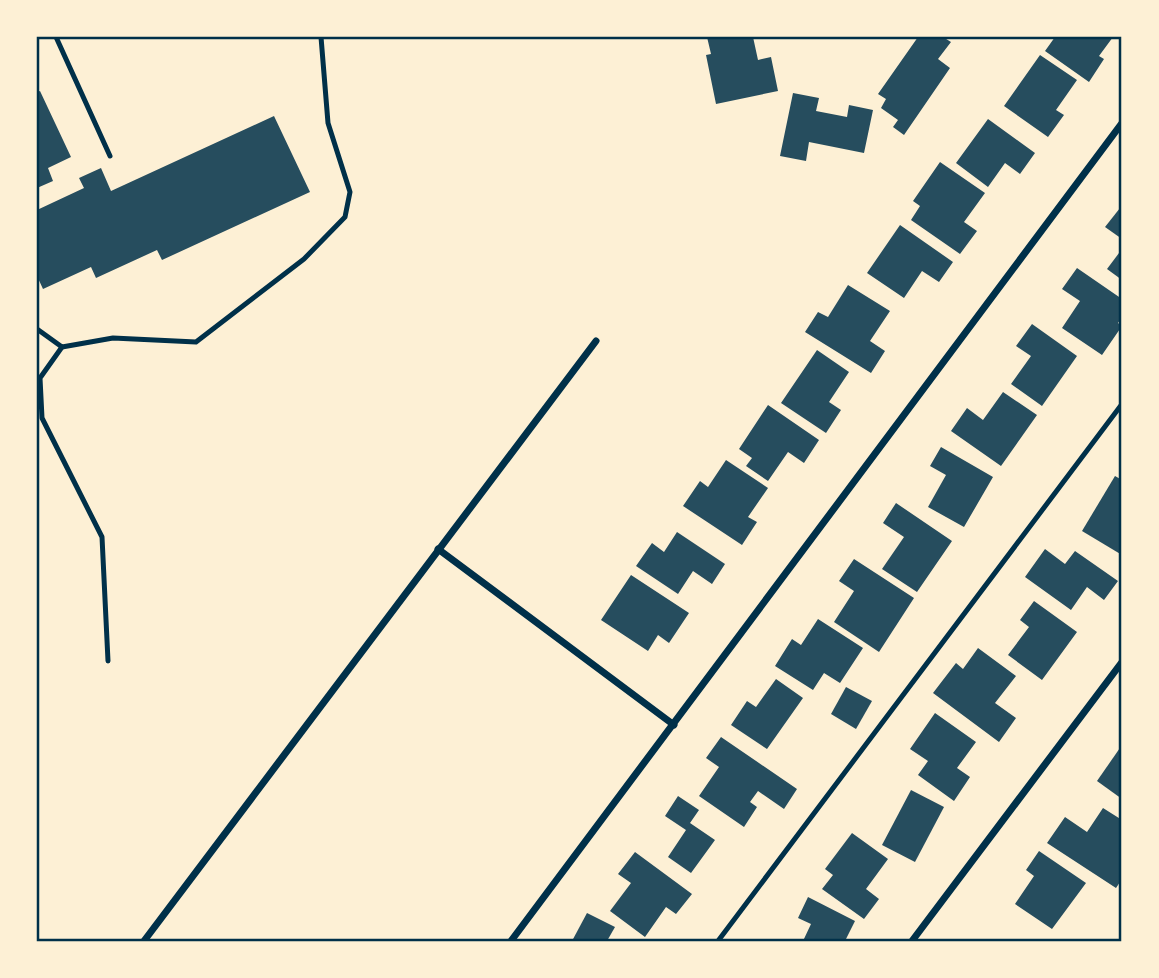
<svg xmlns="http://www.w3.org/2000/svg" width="1159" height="978" font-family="'PT Sans Narrow',sans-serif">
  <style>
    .building { fill: #264d5e }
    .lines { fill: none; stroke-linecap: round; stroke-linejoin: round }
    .service { stroke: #003049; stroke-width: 5 }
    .minor { stroke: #003049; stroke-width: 7 }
    .neatline { fill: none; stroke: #003049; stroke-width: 2.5 }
  </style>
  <rect width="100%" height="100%" fill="#fdf0d5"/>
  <g class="building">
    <path d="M707,37H753L758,60L771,57L778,91L716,104L706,55L711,54Z"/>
    <path d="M918,37H943L951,42L938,59L950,68L904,135L893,127L898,120L881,108L886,99L878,94Z"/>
    <path d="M1055,37H1113L1099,56L1104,59L1089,82L1045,51Z"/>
    <path d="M1040,55L1077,80L1056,110L1064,115L1048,137L1004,106Z"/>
    <path d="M40,91L71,157L48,168L53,181L37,188V92Z"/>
    <path d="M793,93L819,98L816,111L847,117L849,105L873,110L864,153L809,142L806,161L780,156Z"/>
    <path d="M274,116L310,192L162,260L157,250L96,278L91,267L43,289L37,276V210L84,188L79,178L101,168L111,191Z"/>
    <path d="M988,119L1035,153L1020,174L1005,163L988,187L956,163Z"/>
    <path d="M940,162L985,193L964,222L977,231L960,254L911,220L920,206L913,201Z"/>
    <path d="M1120,208L1122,210V239L1105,227Z"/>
    <path d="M900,225L953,262L939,282L922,271L904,298L867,273Z"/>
    <path d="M1122,249V280L1107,269Z"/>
    <path d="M1077,268L1122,299V317L1118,323L1122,326L1102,355L1062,328L1080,301L1062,289Z"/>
    <path d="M848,285L890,311L870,341L885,351L871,373L805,332L818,312L828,317Z"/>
    <path d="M1032,324L1077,356L1042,406L1011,384L1031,356L1016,346Z"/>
    <path d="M817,350L849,372L829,402L841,410L826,433L781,403Z"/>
    <path d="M1003,392L1037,415L1001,466L951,431L967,408L983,420Z"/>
    <path d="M768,405L819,440L804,463L788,452L768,481L746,466L752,458L739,449Z"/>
    <path d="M941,447L993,477L964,527L928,507L946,475L930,466Z"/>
    <path d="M726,460L768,488L748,517L757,522L742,545L683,506L700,481L708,487Z"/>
    <path d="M1115,476L1122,480V555L1082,531Z"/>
    <path d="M896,503L952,541L917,592L882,569L904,537L883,523Z"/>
    <path d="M677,532L725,564L712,584L693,571L678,594L636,566L652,543L664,552Z"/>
    <path d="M1045,549L1065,564L1075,551L1118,581L1104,600L1087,587L1071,610L1025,577Z"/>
    <path d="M854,559L914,598L879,652L834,622L854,591L839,581Z"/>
    <path d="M631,575L689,613L669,643L658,635L648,651L601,620Z"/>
    <path d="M1034,601L1077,632L1042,680L1008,655L1029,627L1020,620Z"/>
    <path d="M818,619L863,648L840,683L824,673L813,690L775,666L792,639L801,645Z"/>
    <path d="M978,648L1016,676L995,703L1016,718L999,742L933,693L956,663L963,669Z"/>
    <path d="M776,679L803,698L767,749L731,725L747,701L756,707Z"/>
    <path d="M846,687L872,701L856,729L831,714Z"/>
    <path d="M935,713L976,742L957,768L970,777L954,801L918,775L928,761L910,749Z"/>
    <path d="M721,737L797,789L784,809L758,791L750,802L757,807L744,827L699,796L719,767L706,758Z"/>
    <path d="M1122,745V799L1097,781Z"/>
    <path d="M911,790L944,807L915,862L882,845Z"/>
    <path d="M678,796L699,810L690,823L715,840L691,873L668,857L686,830L665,816Z"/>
    <path d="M1103,808L1122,820V879L1116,888L1047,843L1065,817L1087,832Z"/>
    <path d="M852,833L888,859L866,889L879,899L864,919L822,889L833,875L825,869Z"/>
    <path d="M1039,851L1086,883L1052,929L1015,904L1034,876L1026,870Z"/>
    <path d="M635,852L692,894L676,914L666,907L645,937L610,911L631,883L618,874Z"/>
    <path d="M808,897L855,921L845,941H803L811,924L798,918Z"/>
    <path d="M587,913L615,927L607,941H572Z"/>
  </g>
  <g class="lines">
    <g class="service">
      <path d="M56,37L110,156"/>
      <path d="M37,329L62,347L113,338L196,342L304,259L345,217L350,192L328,123L321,37"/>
      <path d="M62,347L40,378L42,418L102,537L108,661"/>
      <path d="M718,941L1122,404"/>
    </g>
    <g class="minor">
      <path d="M438,549L674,725"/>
      <path d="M144,941L596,341"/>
      <path d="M511,941L1122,123"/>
      <path d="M912,941L1122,662"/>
    </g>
  </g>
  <rect width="1159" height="978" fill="none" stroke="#fdf0d5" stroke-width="77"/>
  <rect x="38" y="38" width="1082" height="902" class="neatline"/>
</svg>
